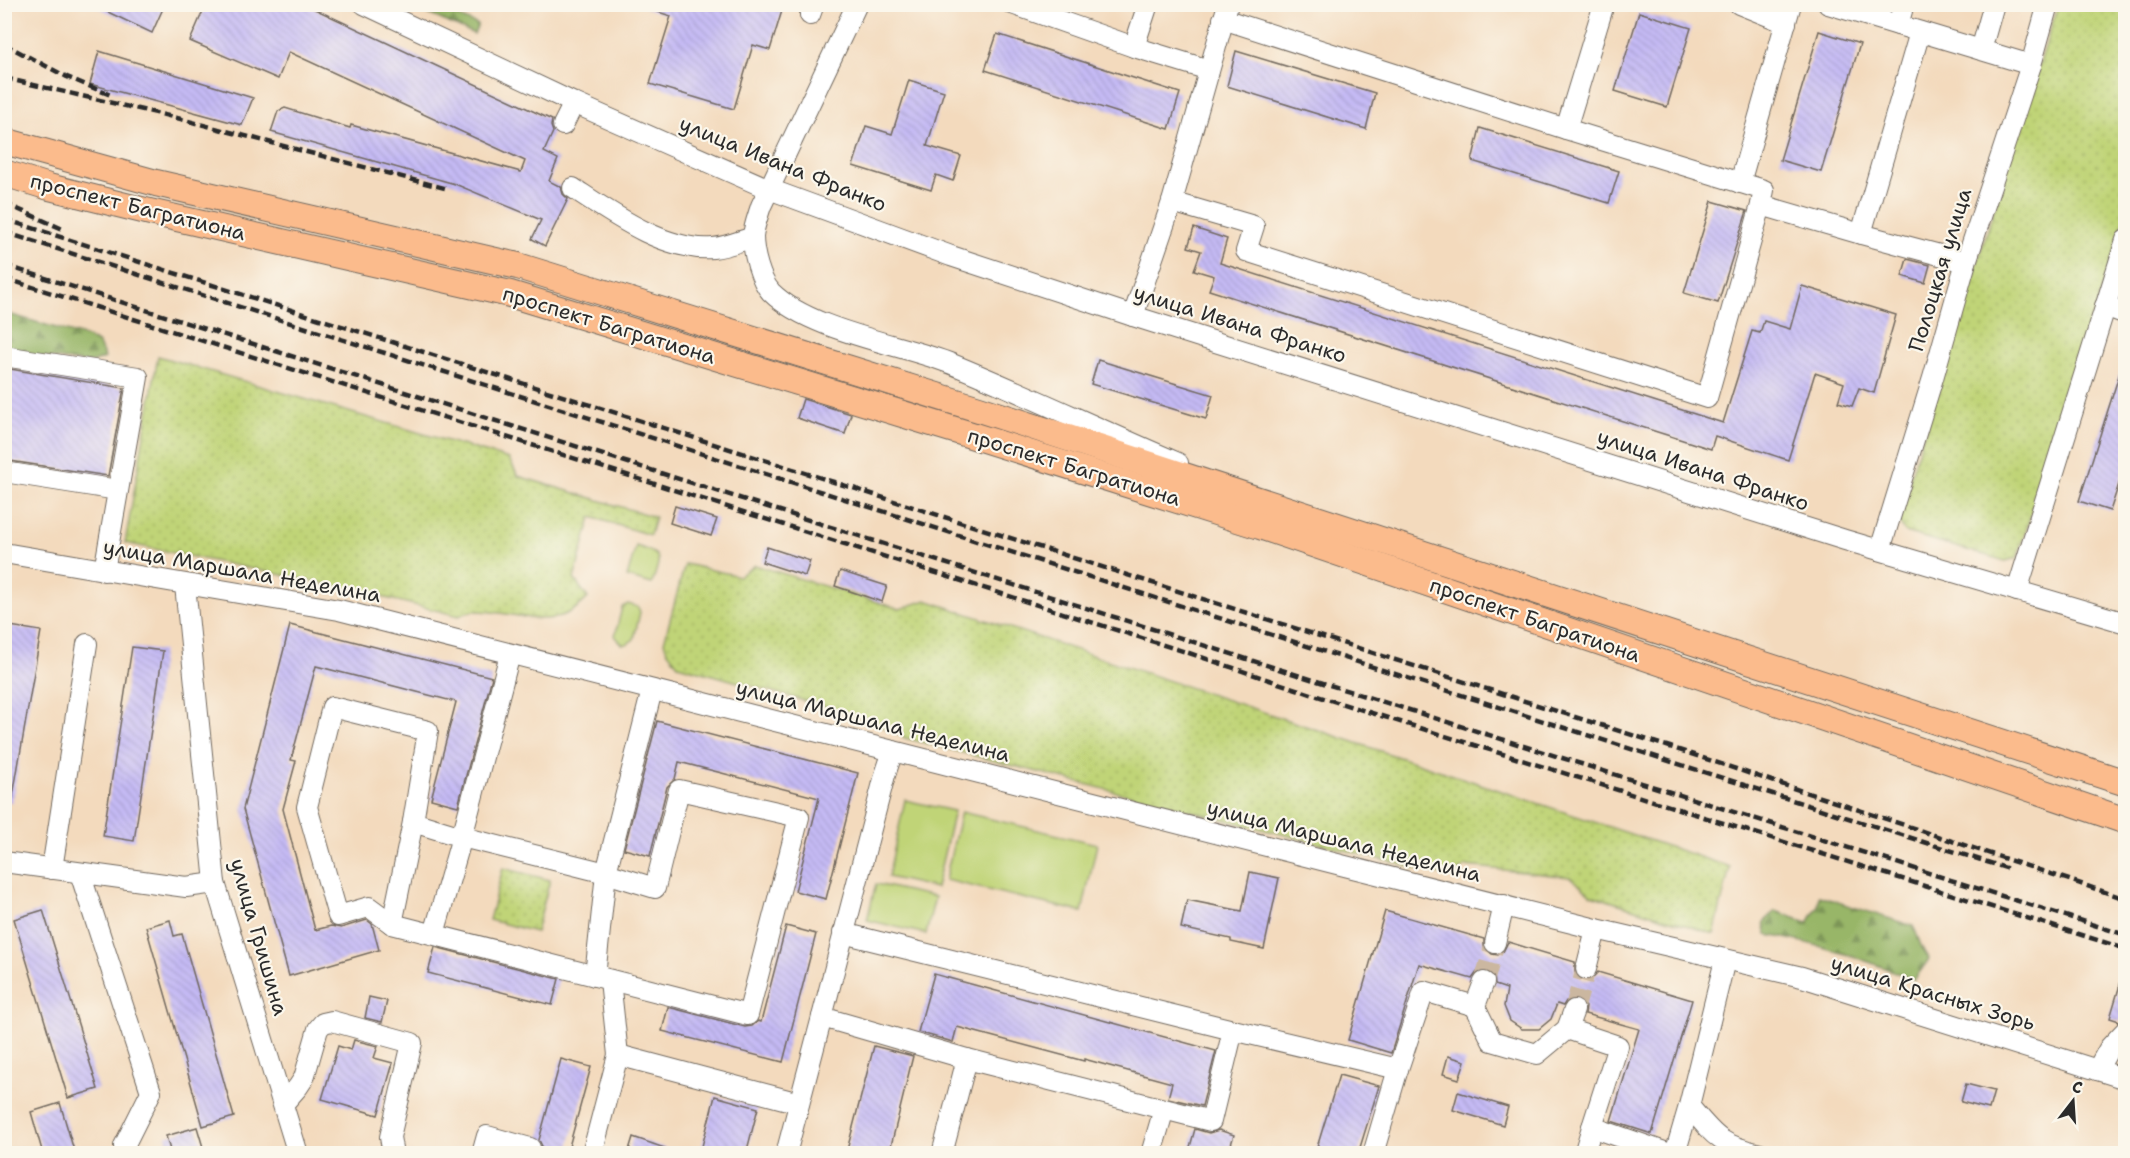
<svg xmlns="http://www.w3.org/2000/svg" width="2130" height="1158" font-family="'Shantell Sans',sans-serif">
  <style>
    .grass { fill: #c0d477; stroke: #768051; stroke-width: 1.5 }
    .forest { fill: url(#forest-firs); stroke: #62704a; stroke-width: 1.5 }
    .park { fill: url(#park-dots); stroke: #768051; stroke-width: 1.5 }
    .building { fill: url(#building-back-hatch) }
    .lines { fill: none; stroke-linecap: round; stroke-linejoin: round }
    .minor-tunnel { stroke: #cbb7a0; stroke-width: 20; stroke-dasharray: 20 10; stroke-linecap: butt }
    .minor-casing { stroke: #71685e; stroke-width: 22 }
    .major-casing { stroke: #71685e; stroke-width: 28 }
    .minor { stroke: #fff; stroke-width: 20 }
    .major { stroke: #fbbb8c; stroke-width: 26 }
    .rail { stroke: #2b2b2b; stroke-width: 4.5; stroke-dasharray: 9 4.5; stroke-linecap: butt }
    .labels { text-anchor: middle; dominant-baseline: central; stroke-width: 4.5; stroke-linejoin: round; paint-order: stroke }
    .street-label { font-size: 21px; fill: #2b2b2b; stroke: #fbf7ec }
  </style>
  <defs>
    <pattern id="forest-firs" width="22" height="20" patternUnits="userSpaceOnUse" patternTransform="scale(1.5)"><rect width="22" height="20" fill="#98b668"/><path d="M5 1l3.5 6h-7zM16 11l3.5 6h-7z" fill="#7c9456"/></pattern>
    <pattern id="park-dots" width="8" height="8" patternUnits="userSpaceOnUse" patternTransform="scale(1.5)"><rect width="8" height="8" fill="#c0d477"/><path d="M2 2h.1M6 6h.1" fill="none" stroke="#a5b667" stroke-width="1.8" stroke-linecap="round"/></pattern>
    <pattern id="building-back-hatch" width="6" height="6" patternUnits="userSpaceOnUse" patternTransform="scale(1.5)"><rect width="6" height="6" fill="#c5baf4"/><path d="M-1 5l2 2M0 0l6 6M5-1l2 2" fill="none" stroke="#a9a0d1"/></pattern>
  </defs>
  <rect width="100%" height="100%" fill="#fbf7ec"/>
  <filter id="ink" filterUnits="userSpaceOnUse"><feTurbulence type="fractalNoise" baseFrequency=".0167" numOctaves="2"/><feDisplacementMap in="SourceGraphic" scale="12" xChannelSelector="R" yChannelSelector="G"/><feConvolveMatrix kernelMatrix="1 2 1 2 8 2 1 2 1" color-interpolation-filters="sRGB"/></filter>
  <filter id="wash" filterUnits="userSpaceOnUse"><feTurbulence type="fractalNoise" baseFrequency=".008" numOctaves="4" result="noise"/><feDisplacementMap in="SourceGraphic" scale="24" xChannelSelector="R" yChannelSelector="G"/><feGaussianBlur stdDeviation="1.35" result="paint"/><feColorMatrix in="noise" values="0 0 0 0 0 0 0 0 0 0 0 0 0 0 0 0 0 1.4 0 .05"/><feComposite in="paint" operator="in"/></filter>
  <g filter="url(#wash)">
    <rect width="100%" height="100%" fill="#f3dabd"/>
    <g class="grass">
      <path d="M636,546C665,555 660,557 652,584L627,577Z"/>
      <path d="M628,604L638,607L640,612L634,639L627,644H622L615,636L622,607Z"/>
      <path d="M905,800L954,811L936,888L888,877Z"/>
      <path d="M961,812L1097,844L1082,912L945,880Z"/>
      <path d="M876,884L935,897L926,934L867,920Z"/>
    </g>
    <g class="forest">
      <path d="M408,5H433L478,25L474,34Z"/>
      <path d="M5,313L87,337L99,344L105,358L91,363L5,352Z"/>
      <path d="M1819,896L1913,926C1920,939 1919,947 1929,959L1914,980C1866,959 1818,943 1767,935L1764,922L1776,911L1808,923L1818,906Z"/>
    </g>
    <g class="park">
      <path d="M2058,5H2125V217L2017,558L2005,561L1905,532L1897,519Z"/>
      <path d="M158,356L509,459L518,476L655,517L650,535L591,517L574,579L588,598C556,631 531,616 491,612C478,611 470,609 459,616L341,587L125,543Z"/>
      <path d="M685,564L739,576L755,565L900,609L926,600L1730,867L1714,934L1591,895L1570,877L1466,866L1450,877L905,738L868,719L678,665L667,651L664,642Z"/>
      <path d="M503,868L550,880L536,932L489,920Z"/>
    </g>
    <g id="blocks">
      <g class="building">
        <path d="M91,4H165L152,33Z"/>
        <path d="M206,4H304L552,120L551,126L553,132L544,152L558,159L549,181L561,187L563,194L568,199L545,246L532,239L541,220L455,184L271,132L278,111L285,108L350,128L351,125L521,172L525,161L289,52L278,79L190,41Z"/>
        <path d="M646,4H784L770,50L753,45L734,109L650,84L671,16L645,8Z"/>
        <path d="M1639,12L1691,28L1667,107L1615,91Z"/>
        <path d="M1819,31L1860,44L1821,172L1780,160Z"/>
        <path d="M997,34L1180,93L1169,129L985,70Z"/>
        <path d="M99,51L253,98L242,125L90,84Z"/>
        <path d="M1236,51L1375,93L1366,129L1227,86Z"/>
        <path d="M909,80L944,91L927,146L961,156L953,181L936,175L931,190L853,166L866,126L892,134Z"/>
        <path d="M1480,128L1619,171L1609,203L1472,161Z"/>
        <path d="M1712,201L1747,211L1718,303L1684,293Z"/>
        <path d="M1194,228L1227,239L1220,263L1723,423L1752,331L1760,333L1764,321L1790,329L1802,286L1896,315L1874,393L1859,388L1852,406L1838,402L1844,383L1815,373L1788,460L1715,436L1711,449L1209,290L1214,276L1194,270L1201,251L1188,247Z"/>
        <path d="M1907,259L1930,265L1925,283L1902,276Z"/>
        <path d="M1098,360L1213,395L1206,419L1091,384Z"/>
        <path d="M2122,366L2126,367V463L2110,511L2079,501Z"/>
        <path d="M4,368L124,388L108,476L4,460Z"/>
        <path d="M803,399L851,414L845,434L797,418Z"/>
        <path d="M675,506L717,519L711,536L670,523Z"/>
        <path d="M767,547L810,561L805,576L762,562Z"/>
        <path d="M840,571L887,586L882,602L835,586Z"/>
        <path d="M4,625L41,631L12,802L4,801Z"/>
        <path d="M290,625L492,677L458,806L431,799L456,702L316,666L291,760L296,761L283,809L315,930L331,926L341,928L367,920L372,924L379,950L289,976L243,809Z"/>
        <path d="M132,647L163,651L134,841L103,836Z"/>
        <path d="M657,721L858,773L826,899L795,891L819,798L679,762L675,779L667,787L650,856L624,849Z"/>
        <path d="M1250,872L1279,878L1264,949L1231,942V939L1181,928L1187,900L1242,911Z"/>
        <path d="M43,910L98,1089L68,1098L14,919Z"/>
        <path d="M1385,911L1484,939V947L1492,954L1498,955L1503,952L1508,942L1575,962V973L1583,980H1590L1598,972L1692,1000L1652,1134L1611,1121L1639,1029L1585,1014L1586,1007L1583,1002L1573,998L1566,1001L1563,1006L1557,1004L1551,1019L1539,1029H1522L1510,1021L1504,1006L1507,989L1495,985L1494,975L1488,971L1477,972L1472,979L1419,964L1391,1053L1348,1040Z"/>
        <path d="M170,920L174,936L182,934L234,1117L203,1126L146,927Z"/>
        <path d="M786,926L816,934L783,1062L662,1031L668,1007L745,1027L752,1026L758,1021L761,1022Z"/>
        <path d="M435,947L559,979L552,1005L428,973Z"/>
        <path d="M934,974L1216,1051L1202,1106L1168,1098L1172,1083L1084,1059V1061L957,1027L953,1042L918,1032Z"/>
        <path d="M2122,978L2126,979V1018L2119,1021L2110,1018Z"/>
        <path d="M369,997L387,1001L382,1022L365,1018Z"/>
        <path d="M354,1040L378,1046L374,1058L393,1063L378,1115L322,1099L338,1046L351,1050Z"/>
        <path d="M874,1046L913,1056L889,1154H846Z"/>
        <path d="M1448,1056L1465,1061L1459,1079L1443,1074Z"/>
        <path d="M561,1059L591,1067L567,1154H540L542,1146L539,1140Z"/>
        <path d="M1339,1075L1379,1086L1358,1154H1315Z"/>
        <path d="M1966,1084L1994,1091L1989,1109L1961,1102Z"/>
        <path d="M1458,1092L1508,1107L1503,1125L1453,1110Z"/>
        <path d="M715,1096L758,1108L746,1154H700Z"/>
        <path d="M60,1103L75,1154H43L31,1112Z"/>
        <path d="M197,1127L205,1154H171L166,1136Z"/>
        <path d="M1195,1129L1209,1133L1219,1130L1234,1135L1228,1154H1188Z"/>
        <path d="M633,1137L673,1151V1154H637L629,1150Z"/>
      </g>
    </g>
  </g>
  <g filter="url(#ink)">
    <use href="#blocks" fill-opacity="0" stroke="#71685e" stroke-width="1.5"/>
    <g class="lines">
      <g class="minor-tunnel">
        <path d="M1484,982L1495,943"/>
        <path d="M1574,1010L1586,969"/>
      </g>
      <g class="minor-casing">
        <g id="minor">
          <path d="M364,4L574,103L769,189L951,256L1133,316L1845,540L2126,623"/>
          <path d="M857,4L761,206C758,216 754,226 753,236C753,253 760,280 771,292C810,331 901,344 952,364C1028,395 1103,431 1178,463"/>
          <path d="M1012,4L1134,47L1209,70"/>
          <path d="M1739,4L1786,23"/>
          <path d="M1828,4L2031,65"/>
          <path d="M810,15L814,4"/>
          <path d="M1223,19L1566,129L1764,190L1761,205L1861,234L1966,262"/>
          <path d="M1898,25L1904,4"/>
          <path d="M1134,47L1148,4"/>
          <path d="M1981,50L1994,4"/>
          <path d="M563,125L574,103"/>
          <path d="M1566,129L1604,4"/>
          <path d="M1740,183L1791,4"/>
          <path d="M573,188C611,213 665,252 713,248C726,247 740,241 753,237"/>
          <path d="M1172,202L1254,226L1246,251L1707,398L1761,205"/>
          <path d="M1861,234L1920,32"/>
          <path d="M2105,306L2126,314"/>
          <path d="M1133,316L1172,202L1228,4"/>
          <path d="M4,356L138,377L104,571"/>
          <path d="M4,472L118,490"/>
          <path d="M1880,550L1933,378L1966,262L2031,65L2048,4"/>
          <path d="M4,553L339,610L1345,866L1596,929L1802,977L2126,1079"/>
          <path d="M185,585L215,883L298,1154"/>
          <path d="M2017,591L2126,240"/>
          <path d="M4,862L186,887L215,883"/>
          <path d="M52,869L87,644"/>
          <path d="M80,873L151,1092L124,1146L126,1154"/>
          <path d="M392,924L413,822"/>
          <path d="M434,934L462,837L606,873L655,888L679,790L799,817L748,1015L392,924L369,907L338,916L307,807L332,707L428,731L413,822L462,837L510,654"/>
          <path d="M1495,943L1504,905"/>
          <path d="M1586,969L1596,929"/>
          <path d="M595,976L606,873L652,690"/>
          <path d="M1484,982L1475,1006L1492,1041L1537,1054L1567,1029L1574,1010"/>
          <path d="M822,1017L885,775L893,751"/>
          <path d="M1567,1029L1618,1046L1592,1127L1670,1154"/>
          <path d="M1233,1030L1398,1069L1424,991L1475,1006"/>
          <path d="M618,1055L799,1103"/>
          <path d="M2097,1070L2110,1047L2126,1030"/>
          <path d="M284,1103L298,1087L304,1078L318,1029L323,1023L332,1021L412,1043L390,1137L393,1154"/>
          <path d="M1689,1106C1715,1137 1720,1145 1760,1154"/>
          <path d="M482,1154L487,1136L530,1148"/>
          <path d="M592,1154L618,1055L610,980"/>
          <path d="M786,1154L822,1017L967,1059L1211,1121L1233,1030L843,933"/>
          <path d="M942,1154L967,1059"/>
          <path d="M1151,1154L1164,1109"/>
          <path d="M1373,1154L1398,1069"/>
          <path d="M1584,1154L1592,1127"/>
          <path d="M1675,1154L1689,1106L1725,960"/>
        </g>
      </g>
      <g class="major-casing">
        <g id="major">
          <path d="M4,141L156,183L518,266L979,409L2126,783"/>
          <path d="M4,173L49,187L150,212L510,294L971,435L1260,526L2126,821"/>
        </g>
      </g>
      <use href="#minor" class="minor"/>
      <use href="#major" class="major"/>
      <g class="rail">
        <path d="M4,44L67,77L113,96"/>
        <path d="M4,78L173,117L448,189"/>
        <path d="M4,203L65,230"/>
        <path d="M4,219L1670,747L2126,899"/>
        <path d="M4,232L2009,869"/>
        <path d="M4,265L1285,671L2126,935"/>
        <path d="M4,278L1189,653L1311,694L2126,949"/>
      </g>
    </g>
  </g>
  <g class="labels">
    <g class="street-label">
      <text transform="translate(783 164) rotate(22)">улица Ивана Франко</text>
      <text transform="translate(138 207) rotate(14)">проспект Багратиона</text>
      <text transform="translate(1940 270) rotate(-73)">Полоцкая улица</text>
      <text transform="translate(1240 324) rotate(17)">улица Ивана Франко</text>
      <text transform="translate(609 325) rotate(17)">проспект Багратиона</text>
      <text transform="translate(1074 467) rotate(17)">проспект Багратиона</text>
      <text transform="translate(1703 470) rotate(18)">улица Ивана Франко</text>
      <text transform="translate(242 571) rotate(10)">улица Маршала Неделина</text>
      <text transform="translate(1535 620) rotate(19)">проспект Багратиона</text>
      <text transform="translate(873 721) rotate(14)">улица Маршала Неделина</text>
      <text transform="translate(1344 841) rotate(14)">улица Маршала Неделина</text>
      <text transform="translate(259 937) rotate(74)">улица Гришина</text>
      <text transform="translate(1933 993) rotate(17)">улица Красных Зорь</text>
    </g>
  </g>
  <rect width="2130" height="1158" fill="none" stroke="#fbf7ec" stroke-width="24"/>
  <g transform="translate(2073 1101) rotate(17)" stroke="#fbf7ec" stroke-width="4.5" paint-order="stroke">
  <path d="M0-4.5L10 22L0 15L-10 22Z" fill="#2b2b2b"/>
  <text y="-9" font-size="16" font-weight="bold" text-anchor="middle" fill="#2b2b2b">С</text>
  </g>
</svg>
